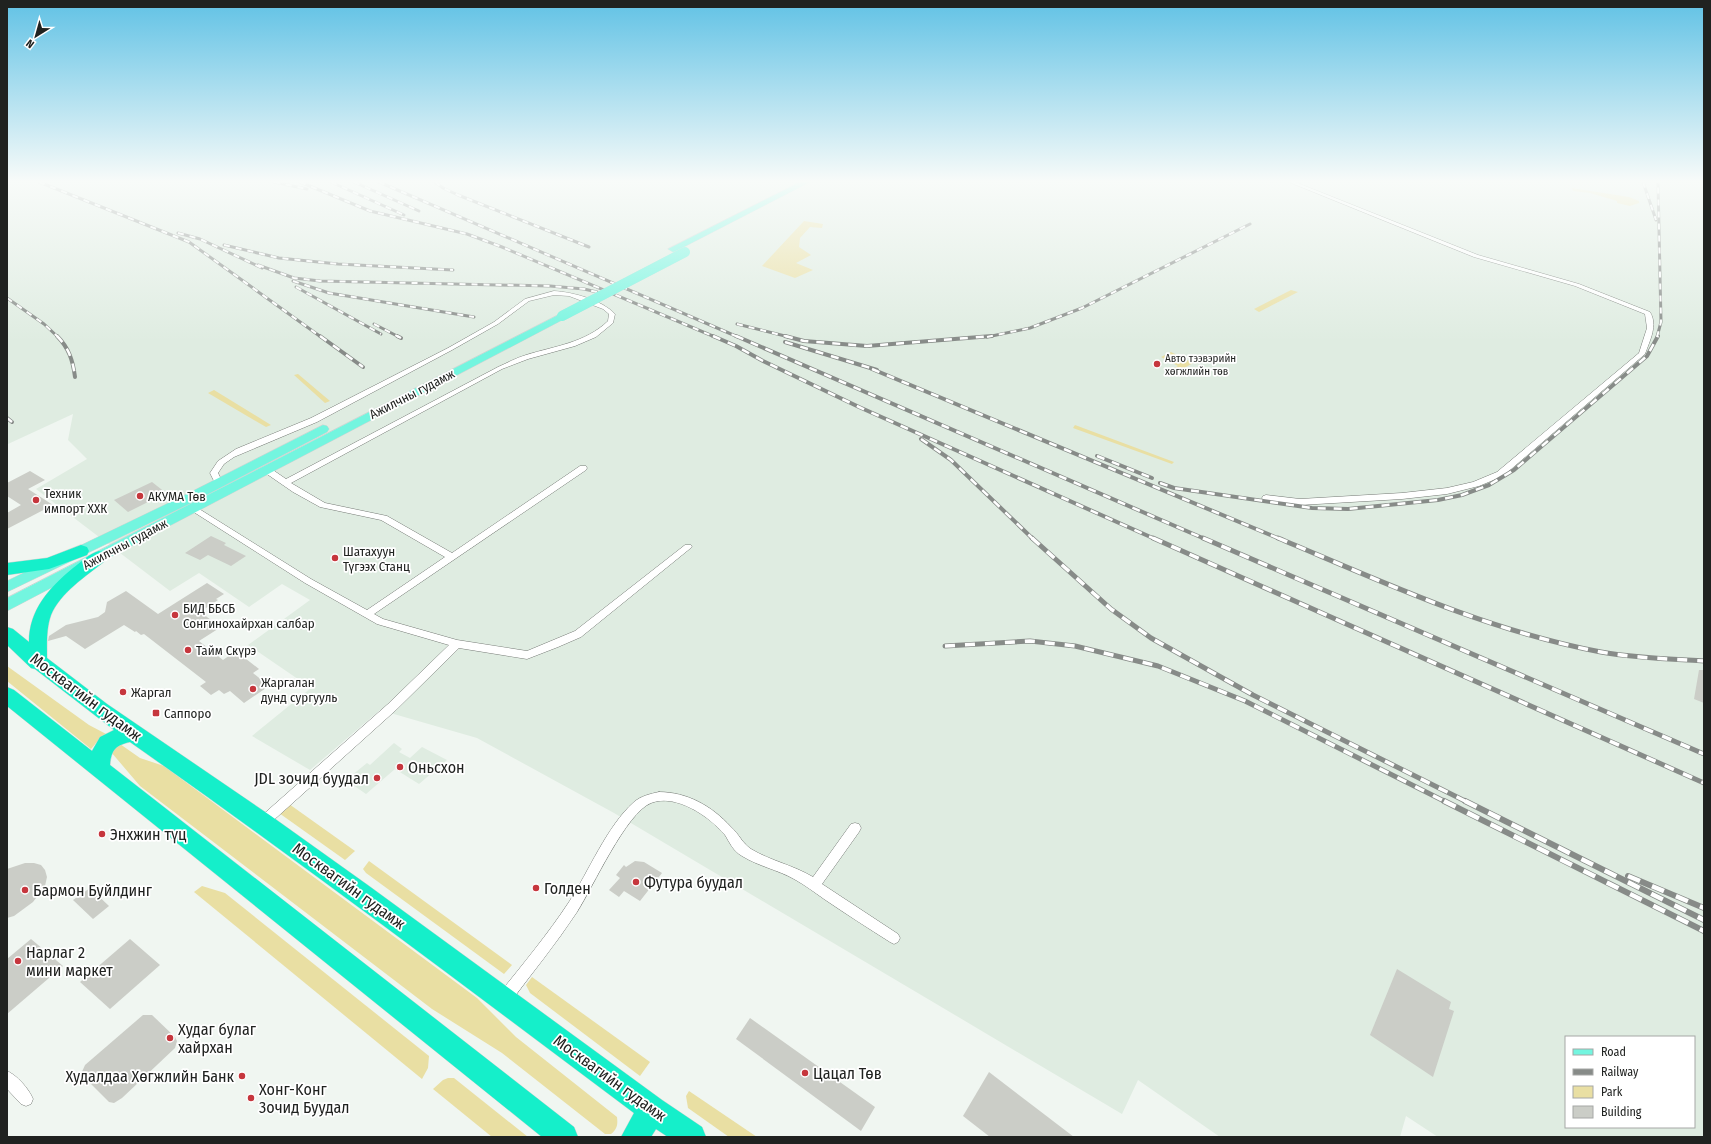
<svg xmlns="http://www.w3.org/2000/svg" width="1711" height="1144" font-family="'Fira Sans Condensed',sans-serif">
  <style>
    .built { fill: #dfece1; fill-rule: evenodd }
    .green { fill: #e9dfa3 }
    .building { fill: #cbcdc7 }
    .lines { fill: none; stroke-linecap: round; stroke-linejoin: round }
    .street-casing { stroke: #757a75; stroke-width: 1 }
    .primary-casing { stroke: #d2d3d2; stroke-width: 1 }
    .highway-casing { stroke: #d2d3d2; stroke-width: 1 }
    .street { fill: #fff; fill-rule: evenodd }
    .primary { fill: #73f5df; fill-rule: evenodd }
    .highway { fill: #15efca; fill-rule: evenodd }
    .rail-far3-casing { stroke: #878b88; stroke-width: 3 }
    .rail-far2-casing { stroke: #878b88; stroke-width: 4 }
    .rail-far1-casing { stroke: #878b88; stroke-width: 5 }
    .rail-casing { stroke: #878b88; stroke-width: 6 }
    .rail-far3 { stroke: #fff; stroke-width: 2; stroke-dasharray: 6; stroke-linecap: butt }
    .rail-far2 { stroke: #fff; stroke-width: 2.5; stroke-dasharray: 8; stroke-linecap: butt }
    .rail-far1 { stroke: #fff; stroke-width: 3.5; stroke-dasharray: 10; stroke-linecap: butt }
    .rail { stroke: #fff; stroke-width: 4.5; stroke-dasharray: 13; stroke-linecap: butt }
    .primary-bridge-casing { stroke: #d2d3d2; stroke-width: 10; stroke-linecap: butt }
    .primary-bridge { stroke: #73f5df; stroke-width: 10 }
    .poi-dot { fill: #c6363d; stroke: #fff; stroke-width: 1.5 }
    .labels { text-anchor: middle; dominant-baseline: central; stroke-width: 3.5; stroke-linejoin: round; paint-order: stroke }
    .far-poi-label { font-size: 11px; fill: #202220; stroke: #fff; text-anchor: start }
    .street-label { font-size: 13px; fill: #202220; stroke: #fff }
    .poi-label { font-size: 13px; fill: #202220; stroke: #fff; text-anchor: start }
    .near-street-label { font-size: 16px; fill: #202220; stroke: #fff }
    .near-poi-label { font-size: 16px; fill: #202220; stroke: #fff; text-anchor: start }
  </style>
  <rect width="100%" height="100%" fill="#f0f6f1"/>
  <g class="built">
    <path d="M7,182H1704V1137H1438L1406,1116L1400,1137H1220L1138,1080L1122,1114L614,813L477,738L380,710L310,770L252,736L311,688L248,645L310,600L282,584L249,607L199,573L170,591L36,489L87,459L68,440L73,414L8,444L7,443ZM1566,1037H1694V1127H1566Z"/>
    <path d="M394,743L402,749L399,752L410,758L422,747L447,760L419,784L395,769L366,794L346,780L367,763L370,765Z"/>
  </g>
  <g class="green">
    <path d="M1572,188L1629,197L1639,201V203L1630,206L1617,203V201L1590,193L1573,191Z"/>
    <path d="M804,221L823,224L822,228L810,227L800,238L799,247L811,255L796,263L813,270L795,278L762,266Z"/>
    <path d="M1291,290L1298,292L1259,312L1254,309Z"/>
    <path d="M1171,352L1193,363L1174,374L1168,371L1178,366L1161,357Z"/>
    <path d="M298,374L330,401L325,403L294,375Z"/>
    <path d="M214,390L271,425L266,427L208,393Z"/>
    <path d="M1075,425L1174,462L1172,464L1073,428Z"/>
    <path d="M7,666L89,725L108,735L96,743L91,749L7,681Z"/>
    <path d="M120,744L140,758L164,766L477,998L516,1037L617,1117C618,1125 617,1129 611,1134H605L502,1053L432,1009L140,786L111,752Z"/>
    <path d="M289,804L355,851L345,860L279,813Z"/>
    <path d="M369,861L512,965L504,974L366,873L363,869Z"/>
    <path d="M202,886L225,893L429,1056L428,1068L422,1079L194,892Z"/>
    <path d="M532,977L650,1062L640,1076L530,993L526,985Z"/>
    <path d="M448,1078H454L528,1137H492L433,1089L443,1080Z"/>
    <path d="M689,1091L757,1137H729L688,1108L686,1096Z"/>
  </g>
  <g class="building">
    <path d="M30,471L45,480L28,489L53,505L7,529V513L21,505L7,496V483Z"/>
    <path d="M152,482L166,493L128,512L114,500Z"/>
    <path d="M211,536L226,543L224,545L246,556L231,566L208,555L200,560L185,553Z"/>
    <path d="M207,583L224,594L216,599L218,600L200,612L221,627L199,641L223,660L236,651L259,669L253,673L269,686L244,703L230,691L224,694L219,690L211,695L200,686L206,682L144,634L141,635L136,631L135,632L124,625L85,649L66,636L48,641L49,636L66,625L98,617L105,612L107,602L126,591L158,614Z"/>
    <path d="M1699,670H1704V703L1694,699Z"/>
    <path d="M635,861L644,862L662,873L640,901L624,891L619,897L609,890L620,878L616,875L624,865L626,867Z"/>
    <path d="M25,863H34L41,865L45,870L47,877L45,886L33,902L14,916L7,918V869Z"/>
    <path d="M90,888L109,906L93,919L73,900Z"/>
    <path d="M31,939L63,966L7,1014V959Z"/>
    <path d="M130,939L160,965L110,1009L80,982Z"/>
    <path d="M1397,969L1451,1002L1449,1009L1454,1011L1433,1077L1370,1035Z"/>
    <path d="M143,1015H152L175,1037L177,1041L175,1048L122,1098L114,1103L109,1102L81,1074L85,1065Z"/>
    <path d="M750,1018L875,1107L861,1131L736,1039Z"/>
    <path d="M989,1072L1074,1137H990L963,1116Z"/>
  </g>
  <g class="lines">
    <g class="street-casing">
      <g id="street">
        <path d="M1289,182H1295L1478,255L1579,284L1650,312C1658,325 1650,340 1645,354L1503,476L1479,486L1447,494L1402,499L1300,505L1263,500L1262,498L1263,496L1266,495L1300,499L1402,493L1447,488L1473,482L1497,472L1639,353L1647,328L1645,314L1575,286L1474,257Z"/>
        <path d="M554,291C573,292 602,300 615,314L613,323L596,337L575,346L528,359L502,369L291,483L325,503L387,516L452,553L580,466H586L587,468L586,470L374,614L383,619L457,640L527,651L575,631L685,545H691L692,547L581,637L558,647L527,659L459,648L396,710L266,827L262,828L258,827L256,823L258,819L388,704L449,645L377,624L305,583L189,509L190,507H196L311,579L367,610L445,557L381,520L320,507L293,492L264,472L263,470L264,468H270L286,479L498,367C507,363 516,358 526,355C555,346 585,343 608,321L609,314L603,309L569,296L554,295L529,301L498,324L452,350L317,422L234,457L224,464L218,473L223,483L222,485H216L210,473L218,461L236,449L311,418L448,348L494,322L525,299Z"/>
        <path d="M659,792C687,792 712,806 731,827C739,834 742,843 751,849C771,861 793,865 813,877L851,824L855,823L859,824L861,828L859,832L822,884L898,934L900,938L898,942L894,944L890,942C868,928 846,914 824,899C814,892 805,885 794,879C778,870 758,866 742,856C733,851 730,843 725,835C710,817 676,793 651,803C626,813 593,887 577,912C556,944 532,973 509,1004L504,1006L499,1004L497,999L499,994C523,964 548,934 569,902C589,871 607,826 634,802C641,796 650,794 659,792Z"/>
        <path d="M7,1071C17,1075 29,1089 33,1099L31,1104L26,1106L21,1104L7,1089Z"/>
      </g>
    </g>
    <g class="primary-casing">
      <g id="primary">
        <path d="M800,182H810L676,251L673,252L668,249Z"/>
        <path d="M562,313L566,314L567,316L566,318L7,611V598Z"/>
        <path d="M323,425L327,426L329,429L327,432L191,503L7,592V581L181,497Z"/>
      </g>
    </g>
    <g class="highway-casing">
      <g id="highway">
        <path d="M81,545L87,547L89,551L87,555L49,569L7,575V563L47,558Z"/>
        <path d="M99,551L105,553L107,557L105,561C86,576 60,593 51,615C46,629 47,644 47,658L107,704L271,816L369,886L662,1100L702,1127L706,1137H668L656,1129L651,1137H621L634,1113C467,988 301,862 130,742C116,745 111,750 110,765L574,1127L578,1137H542L7,706V687L14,690L92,751L100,737L114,730L35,669L31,668L7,645V627L13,629L29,642C29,610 49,588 73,568C81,562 89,554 99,551Z"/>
      </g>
    </g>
    <use href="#street" class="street"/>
    <use href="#primary" class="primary"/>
    <use href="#highway" class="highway"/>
    <g class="rail-far3-casing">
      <g id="rail-far3">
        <path d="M39,182L189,242L321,337"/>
        <path d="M274,182L307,189"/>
        <path d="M300,182L370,211L467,234L502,247L715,337"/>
        <path d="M331,182L404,215"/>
        <path d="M354,182L419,211"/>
        <path d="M379,182L738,337"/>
        <path d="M435,182L443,188L458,195L589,247"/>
        <path d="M1643,182L1656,220"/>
        <path d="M178,233L200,239L262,268"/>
        <path d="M224,245L279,258L338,264L453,270"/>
        <path d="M258,265L294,278L320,281L550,286L584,289L597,292"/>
        <path d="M293,281L329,293L474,317"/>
        <path d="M296,287L381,334"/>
        <path d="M7,298L44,324L58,337"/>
        <path d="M374,324L399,337"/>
        <path d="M737,324L789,337"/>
        <path d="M987,337L1030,328L1082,308L1250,224"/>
        <path d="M1657,337L1661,322L1658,182"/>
      </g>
    </g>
    <g class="rail-far2-casing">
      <g id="rail-far2">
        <path d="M57,336C69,348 73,361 75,377"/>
        <path d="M320,336L363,367"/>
        <path d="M397,336L401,338"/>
        <path d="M713,336L736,346L763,361L859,407L1155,539"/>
        <path d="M736,336L1205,539"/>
        <path d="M785,336L804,341L867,346L992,336"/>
        <path d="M785,342L877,370"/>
        <path d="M872,369L1280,539"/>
        <path d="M7,418L12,422"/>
        <path d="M921,439L951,460L1033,539"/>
        <path d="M1097,456L1152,478"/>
        <path d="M1160,483L1174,488L1312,508L1348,509L1438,500L1462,495L1489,485L1514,470L1647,356L1658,336"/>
      </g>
    </g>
    <g class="rail-far1-casing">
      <g id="rail-far1">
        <path d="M1032,538L1111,609L1151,638L1253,695L1467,802"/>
        <path d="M1153,538L1704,783"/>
        <path d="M1203,538L1704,754"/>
        <path d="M1278,538C1383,582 1488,631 1601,652C1635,658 1669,659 1704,661"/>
        <path d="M945,646L1030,641L1075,646L1158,666L1245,701L1446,802"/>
      </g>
    </g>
    <g class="rail-casing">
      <g id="rail">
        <path d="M1444,801L1704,931"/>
        <path d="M1465,801L1704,920"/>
        <path d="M1628,876L1704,908"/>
      </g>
    </g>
    <use href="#rail-far3" class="rail-far3"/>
    <use href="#rail-far2" class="rail-far2"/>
    <use href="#rail-far1" class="rail-far1"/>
    <use href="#rail" class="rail"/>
    <g class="primary-bridge-casing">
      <path id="primary-bridge" d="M562,316L685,252"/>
    </g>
    <use href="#primary-bridge" class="primary-bridge"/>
  </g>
  <linearGradient id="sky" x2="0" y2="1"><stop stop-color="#61c2e5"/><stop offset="0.53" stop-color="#f8fbf9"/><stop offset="1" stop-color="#f8fbf9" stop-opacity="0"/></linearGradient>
  <rect width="1711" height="342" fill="url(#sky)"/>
  <g class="poi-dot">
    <circle cx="1157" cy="364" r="4"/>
    <circle cx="140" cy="496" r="4"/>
    <circle cx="36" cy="500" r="4"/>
    <circle cx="335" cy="558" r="4"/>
    <circle cx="175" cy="615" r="4"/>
    <circle cx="188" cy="650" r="4"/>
    <circle cx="253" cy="689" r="4"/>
    <circle cx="123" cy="692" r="4"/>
    <rect x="152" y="709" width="8" height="8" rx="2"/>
    <circle cx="400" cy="767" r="4"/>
    <circle cx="377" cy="778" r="4"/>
    <circle cx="102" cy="834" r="4"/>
    <circle cx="636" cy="882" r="4"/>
    <circle cx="536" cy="888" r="4"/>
    <circle cx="25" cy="890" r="4"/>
    <circle cx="18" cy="961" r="4"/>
    <circle cx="170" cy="1038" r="4"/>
    <circle cx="805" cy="1073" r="4"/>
    <circle cx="242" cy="1076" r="4"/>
    <circle cx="251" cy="1098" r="4"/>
  </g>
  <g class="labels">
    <g class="far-poi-label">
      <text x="1165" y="358">Авто тээвэрийн<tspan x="1165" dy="13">хөгжлийн төв</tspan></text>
    </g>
    <g class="street-label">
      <text transform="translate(412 394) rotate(-27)">Ажилчны гудамж</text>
      <text transform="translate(125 544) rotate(-28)">Ажилчны гудамж</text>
    </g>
    <g class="poi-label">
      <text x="44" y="493">Техник<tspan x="44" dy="15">импорт ХХК</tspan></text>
      <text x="148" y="496">АКУМА Төв</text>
      <text x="343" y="551">Шатахуун<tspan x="343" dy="15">Түгээх Станц</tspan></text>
      <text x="183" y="608">БИД ББСБ<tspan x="183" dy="15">Сонгинохайрхан салбар</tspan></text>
      <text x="196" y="650">Тайм Скүрэ</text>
      <text x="261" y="682">Жаргалан<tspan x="261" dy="15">дунд сургууль</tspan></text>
      <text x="131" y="692">Жаргал</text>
      <text x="164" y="713">Саппоро</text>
    </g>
    <g class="near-street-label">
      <text transform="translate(86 697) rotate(37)">Москвагийн гудамж</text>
      <text transform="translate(349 886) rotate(36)">Москвагийн гудамж</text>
      <text transform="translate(610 1078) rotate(36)">Москвагийн гудамж</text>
    </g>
    <g class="near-poi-label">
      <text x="408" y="767">Оньсхон</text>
      <text x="369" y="778" text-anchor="end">JDL зочид буудал</text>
      <text x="110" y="834">Энхжин түц</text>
      <text x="644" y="882">Футура буудал</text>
      <text x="544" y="888">Голден</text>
      <text x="33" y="890">Бармон Буйлдинг</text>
      <text x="26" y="952">Нарлаг 2<tspan x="26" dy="18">мини маркет</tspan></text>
      <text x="178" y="1029">Худаг булаг<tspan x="178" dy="18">хайрхан</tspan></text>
      <text x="813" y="1073">Цацал Төв</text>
      <text x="234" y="1076" text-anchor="end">Худалдаа Хөгжлийн Банк</text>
      <text x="259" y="1089">Хонг-Kонг<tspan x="259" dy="18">3очид Буудал</tspan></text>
    </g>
  </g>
  <rect width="1711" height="1144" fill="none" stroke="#202220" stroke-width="16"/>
  <rect x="1565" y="1036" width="130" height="92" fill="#ffffff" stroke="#a6a7a6"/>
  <rect x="1573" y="1049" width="20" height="6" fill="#73f5df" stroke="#a6a7a6"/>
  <text x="1601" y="1056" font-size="12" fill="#202220">Road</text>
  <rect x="1573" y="1069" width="20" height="6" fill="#878b88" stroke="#a6a7a6"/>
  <text x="1601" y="1076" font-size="12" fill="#202220">Railway</text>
  <rect x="1573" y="1086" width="20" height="12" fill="#e9dfa3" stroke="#a6a7a6"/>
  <text x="1601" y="1096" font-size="12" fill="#202220">Park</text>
  <rect x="1573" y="1106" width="20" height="12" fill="#cbcdc7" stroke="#a6a7a6"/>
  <text x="1601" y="1116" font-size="12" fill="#202220">Building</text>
  <g transform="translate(36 36) rotate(217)" stroke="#ffffff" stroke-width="3" paint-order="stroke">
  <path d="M0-3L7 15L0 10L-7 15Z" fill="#202220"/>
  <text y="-6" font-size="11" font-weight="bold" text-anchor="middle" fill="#202220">N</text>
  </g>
</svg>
